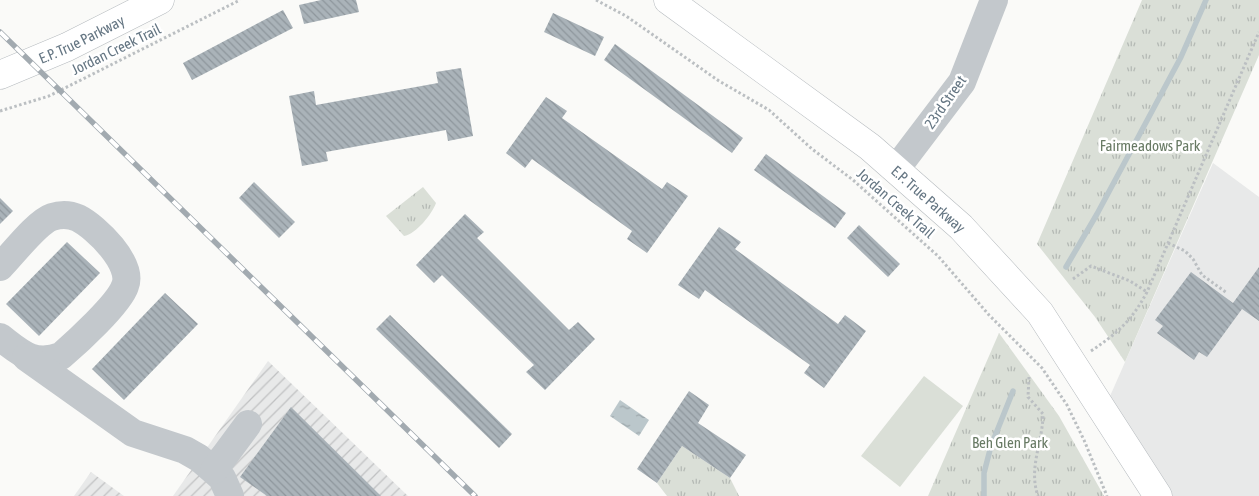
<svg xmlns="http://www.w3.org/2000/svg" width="1259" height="496" font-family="'Asap Condensed',sans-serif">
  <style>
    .built { fill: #e8e9e9 }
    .industrial { fill: url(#industrial-furrows) }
    .green { fill: #dadfd7 }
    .park { fill: url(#park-tufts) }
    .water { fill: url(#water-ripples) }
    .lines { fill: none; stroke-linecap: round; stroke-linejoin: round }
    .stream { stroke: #bbc7cb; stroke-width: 5.5 }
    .building { fill: url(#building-back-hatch) }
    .major-casing { stroke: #b5babe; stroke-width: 29 }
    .path { stroke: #bbbfc2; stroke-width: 3; stroke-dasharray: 2.5 2.5; stroke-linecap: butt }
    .minor { stroke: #c3c8cc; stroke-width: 28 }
    .major { stroke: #fff; stroke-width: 28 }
    .rail-casing { stroke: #a2aab0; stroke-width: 5.5 }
    .rail { stroke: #fff; stroke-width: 4; stroke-dasharray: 11; stroke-linecap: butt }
    .labels { text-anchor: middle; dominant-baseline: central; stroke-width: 5; stroke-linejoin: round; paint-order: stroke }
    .street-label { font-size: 15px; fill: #657683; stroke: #fff }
    .park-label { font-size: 15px; fill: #687a64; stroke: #fff }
  </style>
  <defs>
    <pattern id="industrial-furrows" width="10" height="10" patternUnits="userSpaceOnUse" patternTransform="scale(1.25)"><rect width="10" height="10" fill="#e8e9e9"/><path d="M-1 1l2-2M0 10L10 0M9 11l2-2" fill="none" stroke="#c0c1c2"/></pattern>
    <pattern id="park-tufts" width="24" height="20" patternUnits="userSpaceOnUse" patternTransform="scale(1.25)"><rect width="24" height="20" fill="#dadfd7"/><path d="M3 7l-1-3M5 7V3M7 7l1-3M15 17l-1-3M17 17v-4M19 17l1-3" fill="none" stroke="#b4b9b4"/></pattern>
    <pattern id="water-ripples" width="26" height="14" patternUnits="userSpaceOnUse" patternTransform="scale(1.25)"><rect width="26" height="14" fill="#bbc7cb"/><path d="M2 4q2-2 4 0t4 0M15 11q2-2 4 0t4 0" fill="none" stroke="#9ca6aa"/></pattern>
    <pattern id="building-back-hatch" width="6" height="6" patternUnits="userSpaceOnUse" patternTransform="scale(1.25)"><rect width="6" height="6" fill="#aab3b9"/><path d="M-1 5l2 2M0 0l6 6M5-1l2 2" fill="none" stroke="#8e969c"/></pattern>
  </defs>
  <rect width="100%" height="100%" fill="#fafaf8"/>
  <path class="built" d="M1213,163L1259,197V496H1155L1103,412Z"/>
  <g class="industrial">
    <path d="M268,361L408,496H173Z"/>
    <path d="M91,472L124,496H74Z"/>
  </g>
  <path class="green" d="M924,376L963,406L900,487L861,456Z"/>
  <g class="park">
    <path d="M1142,0H1259V55L1125,362L1095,317L1037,244Z"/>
    <path d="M423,187L436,203C432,214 416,234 404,236L386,216Z"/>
    <path d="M999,333L1059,416L1104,496H928Z"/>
    <path d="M682,446L730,478L739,496H667L657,483Z"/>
  </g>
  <path class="water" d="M620,400L649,420L639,436L610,416Z"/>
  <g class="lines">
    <g class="stream">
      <path d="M1066,267L1097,214L1181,57L1206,0"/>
      <path d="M984,496V473L991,446L1013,391"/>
    </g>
  </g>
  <g class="building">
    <path d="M321,0H356L359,12L304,24L299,5Z"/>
    <path d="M283,10L293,28L192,80L183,63Z"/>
    <path d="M553,13L604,37L595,56L544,32Z"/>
    <path d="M615,44L743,138L732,153L604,60Z"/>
    <path d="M461,68L473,136L448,141L446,130L326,152L328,161L302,166L289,96L314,91L316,105L438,83L436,72Z"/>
    <path d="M546,97L567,111L562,118L662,189L667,182L688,196L647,253L627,239L632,231L532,159L525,168L506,153Z"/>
    <path d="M766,154L846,213L835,228L754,170Z"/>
    <path d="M254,182L295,222L279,238L239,198Z"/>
    <path d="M0,198L13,211L0,224Z"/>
    <path d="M465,214L484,232L477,238L569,330L578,322L595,339L545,390L526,372L534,365L442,275L434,283L416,265Z"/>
    <path d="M859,225L900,264L888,277L847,238Z"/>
    <path d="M719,227L741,242L735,249L838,324L845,315L866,331L824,388L804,373L810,365L705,290L699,299L678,285Z"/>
    <path d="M67,242L100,273L39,336L6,304Z"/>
    <path d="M1259,267V321L1242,309L1207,357L1199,352L1194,360L1157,333L1163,326L1155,320L1191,272L1233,303Z"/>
    <path d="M165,293L198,324L124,400L92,369Z"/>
    <path d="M390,315L512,434L499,448L376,329Z"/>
    <path d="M689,391L709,405L698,423L746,455L730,478L682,446L657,483L637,469Z"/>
    <path d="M291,407L381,496H267L240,477Z"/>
  </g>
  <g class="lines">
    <g class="major-casing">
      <g id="major">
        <path id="s1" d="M668,0L870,147L961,227L1040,313L1158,496"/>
        <path id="s2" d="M0,75L67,47L160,0"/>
      </g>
    </g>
    <g class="path">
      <path d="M596,0L626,16L719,81L769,110L812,149L853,180L938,256L989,315L1042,368L1067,405L1084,440L1107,496"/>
      <path d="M0,111L49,96L240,0"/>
      <path d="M1168,243L1185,251L1193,259L1202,275L1227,293"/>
      <path d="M1073,279L1091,266L1130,281L1147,292"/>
      <path d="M1091,351C1118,333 1132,320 1147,292L1259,32"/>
      <path d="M1029,377L1028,397L1043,414C1043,442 1028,468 1038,496"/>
    </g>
    <g class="minor">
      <path d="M896,169L962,82L994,0"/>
      <path d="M0,267C12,255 37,222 52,217C61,214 69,214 78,218C96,227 134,264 125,286C119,304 76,343 61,356C33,366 21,353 0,337"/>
      <path d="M26,357L133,433L185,450L199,458L222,478L230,496"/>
      <path d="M214,470L248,424"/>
    </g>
    <use href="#major" class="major"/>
    <g class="rail-casing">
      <path id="rail" d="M0,32L475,496"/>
    </g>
    <use href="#rail" class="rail"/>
  </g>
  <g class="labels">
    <g class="street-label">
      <text stroke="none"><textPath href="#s2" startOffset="89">E.P. True Parkway</textPath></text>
      <text transform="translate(116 49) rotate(-26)">Jordan Creek Trail</text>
      <text transform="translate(945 102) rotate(-55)">23rd Street</text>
      <text stroke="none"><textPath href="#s1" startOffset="328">E.P. True Parkway</textPath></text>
      <text transform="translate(896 203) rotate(41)">Jordan Creek Trail</text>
    </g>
    <g class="park-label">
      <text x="1150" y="145">Fairmeadows Park</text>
      <text x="1010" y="442">Beh Glen Park</text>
    </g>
  </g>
</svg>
